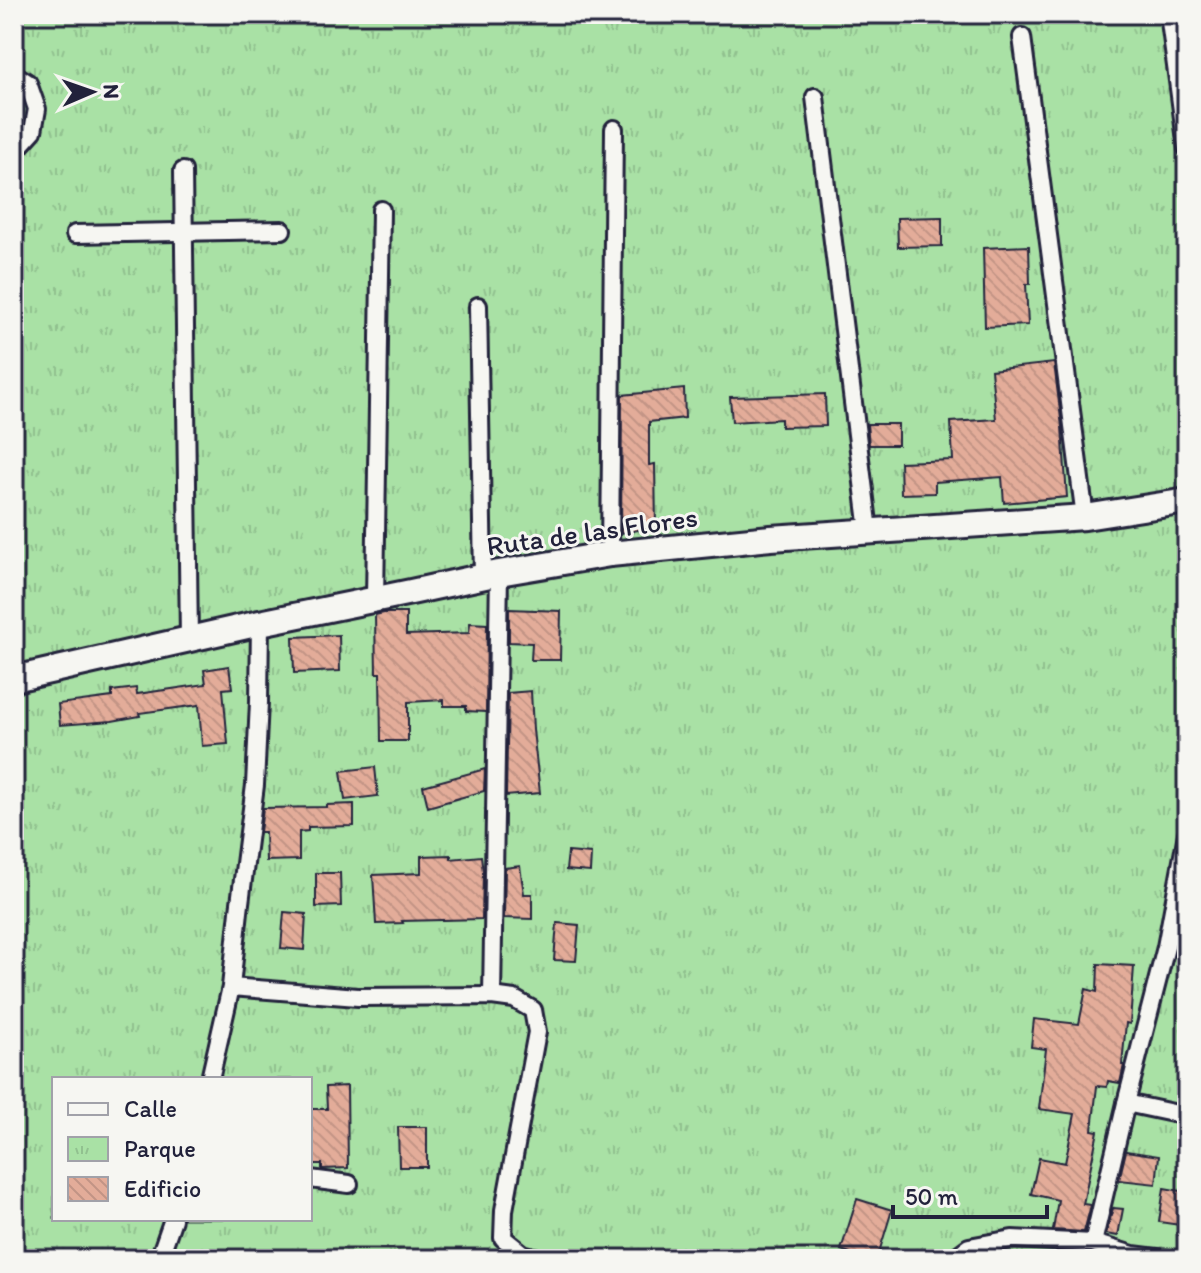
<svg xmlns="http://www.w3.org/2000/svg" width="1201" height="1273" font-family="Itim,sans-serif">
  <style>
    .park { fill: url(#park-tufts); stroke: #668270; stroke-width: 2; fill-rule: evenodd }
    .building { fill: url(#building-back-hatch); stroke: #22223b; stroke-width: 2 }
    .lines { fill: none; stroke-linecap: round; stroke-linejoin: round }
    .street-casing { stroke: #22223b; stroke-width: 22 }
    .secondary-casing { stroke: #22223b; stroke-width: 30 }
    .street { stroke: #f6f6f2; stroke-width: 16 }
    .secondary { stroke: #f6f6f2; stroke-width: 24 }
    .labels { text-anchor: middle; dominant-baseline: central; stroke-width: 6; stroke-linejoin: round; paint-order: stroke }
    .street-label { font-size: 28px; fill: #22223b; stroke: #f6f6f2 }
  </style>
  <defs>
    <pattern id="park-tufts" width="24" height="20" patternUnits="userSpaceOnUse" patternTransform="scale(2)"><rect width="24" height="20" fill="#a9e1a5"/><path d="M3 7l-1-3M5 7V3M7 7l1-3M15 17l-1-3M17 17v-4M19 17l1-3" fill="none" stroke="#91c18f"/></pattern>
    <pattern id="building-back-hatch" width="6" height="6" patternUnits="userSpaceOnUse" patternTransform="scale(2)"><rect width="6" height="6" fill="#e3ac99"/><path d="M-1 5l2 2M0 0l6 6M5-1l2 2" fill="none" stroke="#c29485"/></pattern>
  </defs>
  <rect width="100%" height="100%" fill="#f0e0d7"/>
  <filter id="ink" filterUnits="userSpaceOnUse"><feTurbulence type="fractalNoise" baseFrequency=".0125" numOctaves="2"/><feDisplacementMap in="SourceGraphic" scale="16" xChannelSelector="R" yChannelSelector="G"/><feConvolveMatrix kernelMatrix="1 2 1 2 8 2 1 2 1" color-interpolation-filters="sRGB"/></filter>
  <g filter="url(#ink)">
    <path class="park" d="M14,14H1187V1259H14ZM54,1079H310V1219H54Z"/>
    <g class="building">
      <path d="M942,217V246L898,247L897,218Z"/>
      <path d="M1029,246L1030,284H1026L1028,325L985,327L983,248Z"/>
      <path d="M1054,363L1062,427L1067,497L1004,503L1002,477L935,482V493L901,494L900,462L953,460L951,422L996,419L991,370Z"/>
      <path d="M684,389L685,418L649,422V465L655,464L656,527L621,533L622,395Z"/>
      <path d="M825,394L826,426L781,427V419L732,422L730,397Z"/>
      <path d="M867,424H898V445H869Z"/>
      <path d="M509,609L561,611L560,660H531L532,643L509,642Z"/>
      <path d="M384,613H406V635L469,633L470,623L487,624L486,712L466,711V706H444V700L408,702V741H381L380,673H376L375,615Z"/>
      <path d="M339,635L340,671L294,673L293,637Z"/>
      <path d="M229,666L232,688L223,689L228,744L202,746L199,705L139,713L140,716L112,721L60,725L58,704L112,697V691L136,688L137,694L206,684L204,670Z"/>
      <path d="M531,691L533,730L540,793L506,796L508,693Z"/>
      <path d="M375,767L378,796L345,800L341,771Z"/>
      <path d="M485,769L484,791L428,807L423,786Z"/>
      <path d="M354,804V826L308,827V831L299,832V860L266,861L265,832H260L263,808L326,807V805Z"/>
      <path d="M568,852L591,854L590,872L566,870Z"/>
      <path d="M451,855V859L481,856L483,872L482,919L402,921L403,923L376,924L373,875L421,873V856Z"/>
      <path d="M520,866L524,894H532V919L504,918L505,868Z"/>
      <path d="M316,873H340L341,906L316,907Z"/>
      <path d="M284,912L306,914L304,950L281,948Z"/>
      <path d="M557,923L579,925L576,961L554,960Z"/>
      <path d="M1098,964L1134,966L1130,1024L1126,1023L1122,1065H1124L1120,1083L1108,1081L1107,1087L1097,1086L1092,1130L1098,1131L1083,1204L1091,1205L1084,1232L1053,1230L1058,1200L1031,1194L1039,1158L1065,1163L1075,1114L1039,1109L1046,1049L1031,1047L1034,1019L1079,1024L1086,989L1097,992Z"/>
      <path d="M347,1086L348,1168L322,1169V1164H310V1109H327L326,1087Z"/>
      <path d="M398,1127H427V1167H399Z"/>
      <path d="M1126,1151L1159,1156L1156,1184L1119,1180Z"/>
      <path d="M1164,1188L1187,1192V1226L1159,1222Z"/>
      <path d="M857,1199L892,1210L877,1259H870L841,1250Z"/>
      <path d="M1113,1208L1123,1209L1118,1236L1106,1234Z"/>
    </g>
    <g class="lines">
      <g class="street-casing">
        <g id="street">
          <path d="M1169,14L1187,148"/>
          <path d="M1022,37L1085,517"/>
          <path d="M14,74L28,83L37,109L33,131L14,152"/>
          <path d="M815,97L869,531"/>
          <path d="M183,171L189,639"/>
          <path d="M75,234L282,230"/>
          <path d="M478,306L483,576"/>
          <path d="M610,554L614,129"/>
          <path d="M375,599L381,210"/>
          <path d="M231,987L358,997L492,996L514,999L533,1010L537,1032L504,1210L503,1238L523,1254L541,1259"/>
          <path d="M492,996L499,573"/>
          <path d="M210,1079L231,987L239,911L255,785L259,702L260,623"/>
          <path d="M1126,1103L1187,1116"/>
          <path d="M310,1179L349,1184"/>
          <path d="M1093,1243L1133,1255L1165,1259"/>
          <path d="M159,1259L173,1219"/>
          <path d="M953,1259L969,1247L1012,1239L1093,1243L1126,1103L1166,947L1187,834"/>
        </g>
      </g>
      <g class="secondary-casing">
        <path id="secondary" d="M14,679L260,623L411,592L499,573L610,554L771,538L1085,517L1187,501"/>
      </g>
      <use href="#street" class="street"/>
      <use href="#secondary" class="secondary"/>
    </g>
  </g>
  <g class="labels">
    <g class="street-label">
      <text transform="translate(592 531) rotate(-8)">Ruta de las Flores</text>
    </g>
  </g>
  <rect width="1201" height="1273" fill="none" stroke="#f6f6f2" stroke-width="48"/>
  <rect x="24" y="24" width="1153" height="1225" fill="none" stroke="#22223b" stroke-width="3" filter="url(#ink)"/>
  <rect x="52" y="1077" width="260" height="144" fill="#f6f6f2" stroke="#a1a1a9" stroke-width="2"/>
  <rect x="68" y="1103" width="40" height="12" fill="#f6f6f2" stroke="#a1a1a9" stroke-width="2"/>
  <text x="124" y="1117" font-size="24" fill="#22223b">Calle</text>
  <rect x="68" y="1137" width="40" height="24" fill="url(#park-tufts)" stroke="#a1a1a9" stroke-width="2"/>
  <text x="124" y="1157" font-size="24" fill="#22223b">Parque</text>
  <rect x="68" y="1177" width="40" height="24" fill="url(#building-back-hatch)" stroke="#a1a1a9" stroke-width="2"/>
  <text x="124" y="1197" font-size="24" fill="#22223b">Edificio</text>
  <g transform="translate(92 92) rotate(88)" stroke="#f6f6f2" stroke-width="6" paint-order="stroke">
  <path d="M0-6L14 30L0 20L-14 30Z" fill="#22223b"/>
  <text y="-12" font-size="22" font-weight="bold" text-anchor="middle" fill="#22223b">N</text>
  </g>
  <path d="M893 1205v12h154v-12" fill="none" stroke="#22223b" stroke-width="4"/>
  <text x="905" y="1205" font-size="24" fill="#22223b" stroke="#f6f6f2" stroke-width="6" paint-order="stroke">50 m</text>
</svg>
